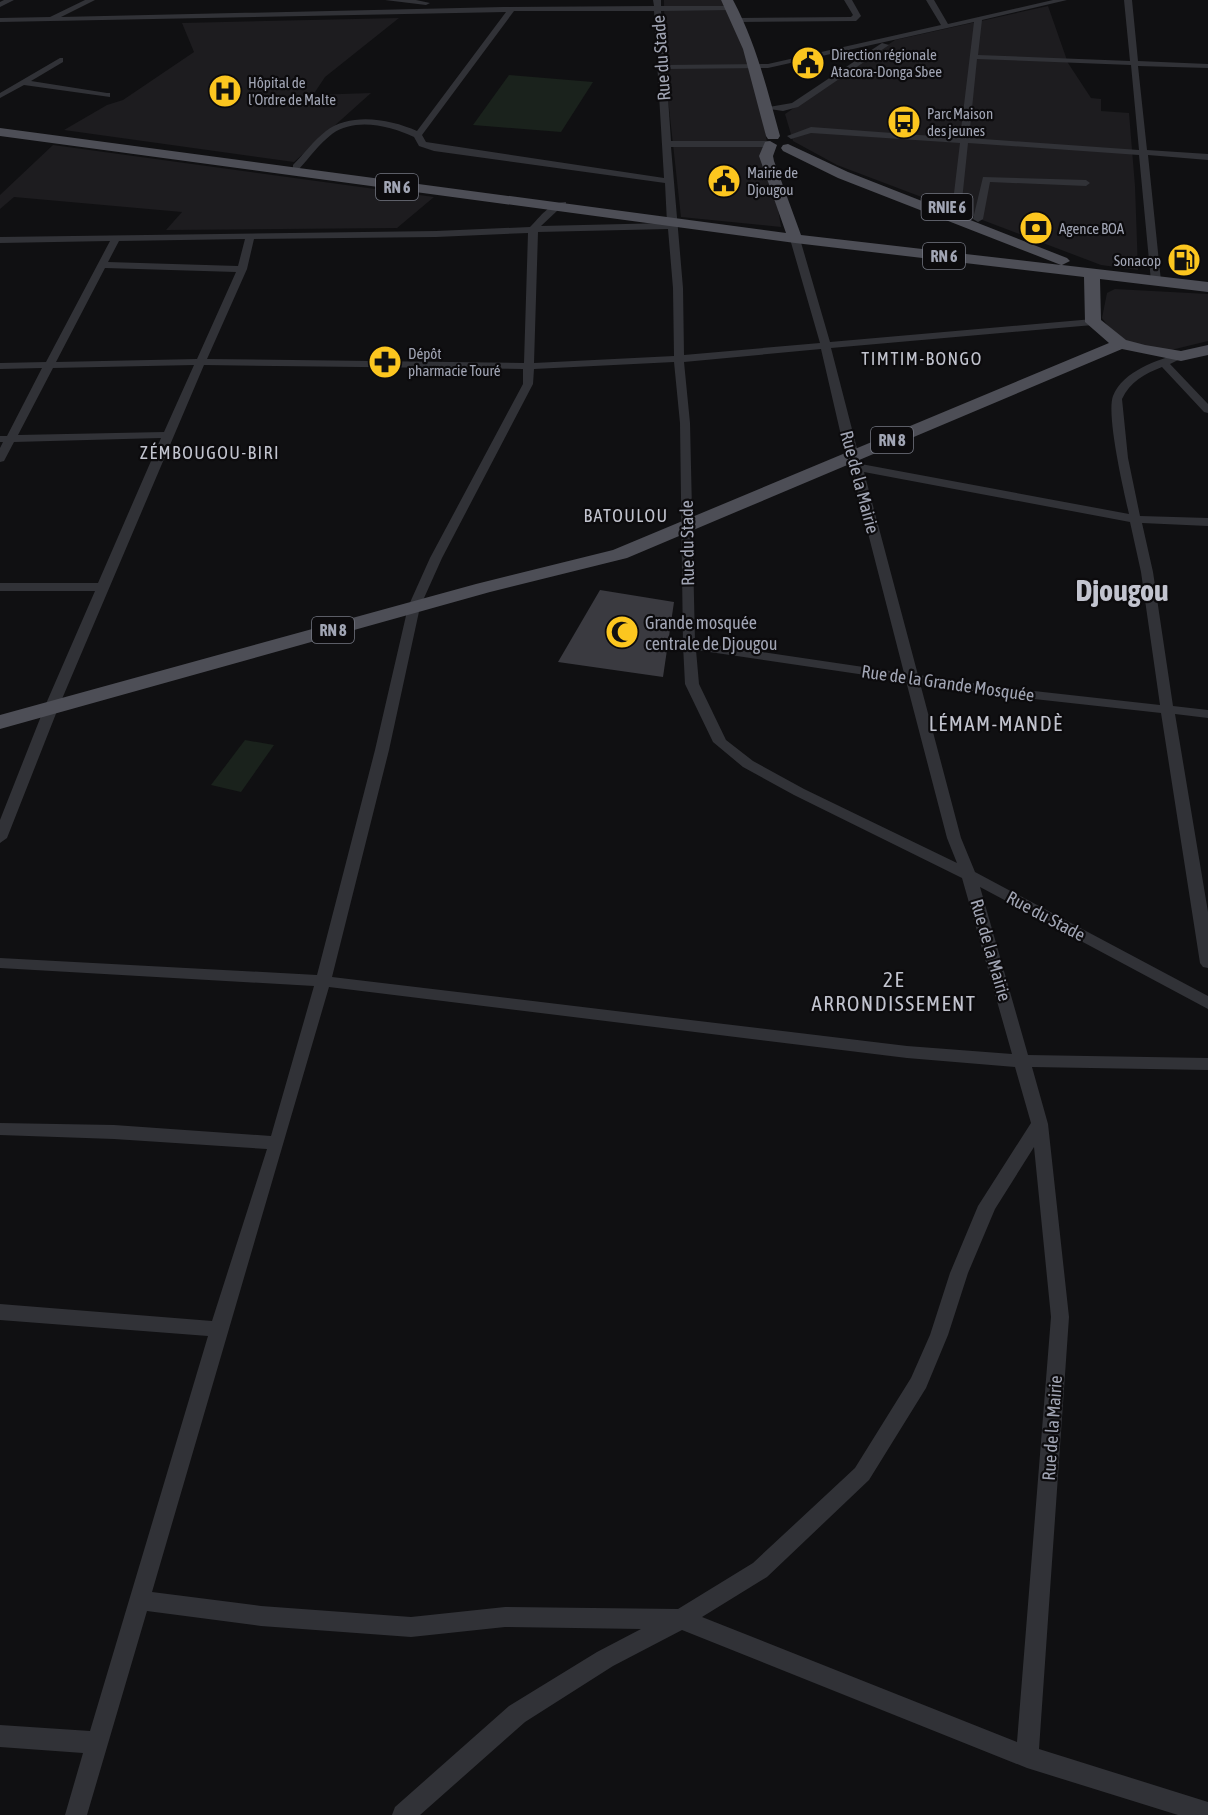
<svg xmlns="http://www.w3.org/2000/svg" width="1208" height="1815" font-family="'Asap Condensed',sans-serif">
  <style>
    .built { fill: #1d1c1f }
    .green { fill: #1a221c }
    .building { fill: #3a3a40 }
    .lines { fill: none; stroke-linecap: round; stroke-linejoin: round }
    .street { fill: #313237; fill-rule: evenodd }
    .primary { fill: #4d4e56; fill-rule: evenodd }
    .labels { text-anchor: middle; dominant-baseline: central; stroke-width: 4.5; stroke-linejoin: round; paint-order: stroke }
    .far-poi-label { font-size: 15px; fill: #a1a5b4; stroke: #0c0b0d; text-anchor: start }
    .shield { fill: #0c0b0d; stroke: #747782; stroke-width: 1.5 }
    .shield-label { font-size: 16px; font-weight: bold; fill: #a1a5b4 }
    .street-label { font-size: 18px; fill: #a1a5b4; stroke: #0c0b0d }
    .far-quarter-label { font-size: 18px; letter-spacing: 1.5px; fill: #c2c4cf; stroke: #0c0b0d }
    .poi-label { font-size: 18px; fill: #a1a5b4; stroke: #0c0b0d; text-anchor: start }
    .quarter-label { font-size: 21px; letter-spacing: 1.5px; fill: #c2c4cf; stroke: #0c0b0d }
    .town-label { font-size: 30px; font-weight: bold; fill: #c2c4cf; stroke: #0c0b0d }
  </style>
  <rect width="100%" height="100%" fill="#101012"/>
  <g class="built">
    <path d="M664,0H721L755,70L781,227L681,217L665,71Z"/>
    <path d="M1048,6L1068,63L1091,98L1101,99V111L1129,113L1135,186L1138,270L1101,265L837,165L793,141L785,114L895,40Z"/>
    <path d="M399,18L325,77L313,95L371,93L294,162L64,130L107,105L123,100L194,52L182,23Z"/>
    <path d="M53,145L434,197L397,228L166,230L182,212L14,197L0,209V195Z"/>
    <path d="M1115,289L1208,294V341L1167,351L1128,342L1111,330L1102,318L1107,293Z"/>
  </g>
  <g class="green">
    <path d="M509,75L593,82L561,132L473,125Z"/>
    <path d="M245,740L274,745L241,792L211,785Z"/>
  </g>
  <path class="building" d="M600,590L674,602L663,677L558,662Z"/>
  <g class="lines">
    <g class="street">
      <path d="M4,0H14L0,7V2Z"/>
      <path d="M85,0H95L61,17L503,7L654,6L653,0H661V6H734L731,10L661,11L665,65L768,64L941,25L926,0H934L948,24L1053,0H1067L982,20L978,55L1130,61L1124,0H1132L1138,61L1208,64V68L1138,66L1147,150L1208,154V160L1148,155L1161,281L1156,284L1151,281L1139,155L968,143L961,210L949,221L944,218L952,210L960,143L811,133L791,139L787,136L811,127L960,138L974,22L768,68L666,69L671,141H769L773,144L769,147H671L683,288L684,355L820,343L790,239L795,236L800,239L830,342L1093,319L1098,322L1093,325L831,348L861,464L1129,514C1124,492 1106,415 1113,396C1123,371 1157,360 1181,353L1186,356L1170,364L1208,404V413L1204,412L1162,367C1144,374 1130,382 1122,399L1128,458L1140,516L1208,518V526L1142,523L1153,572L1173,706L1208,710V718L1175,714L1208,912V968L1203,967L1200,963L1161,713L999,695L920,683L961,838L975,872L1208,996V1009L980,887L1028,1055L1208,1058V1070L1032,1067L1048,1124L1069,1317L1039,1749L1208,1802V1815H1178L1027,1768L682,1630L613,1666L525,1722L420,1815H392L395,1807L509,1706L597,1652L641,1629L505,1627L411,1637L261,1626L147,1611L87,1815H65L83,1753L0,1747V1725L90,1731L208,1336L0,1320V1304L212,1321L267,1149L114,1139L0,1135V1123L114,1125L271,1136L314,986L0,968V958L317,975L375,750L408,607L430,558L523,384V369L204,365L59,706L7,838L0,843V820L45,706L95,591H0V583H98L161,438L14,442L4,461L0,462V448L3,442H0V436H7L42,368L0,369V363L46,362L110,241L0,243V237L436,231L530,227C540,217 551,201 566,202V206L558,210L541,226L667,223L665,183L434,151L419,146L414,137C390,126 356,117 332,134C319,144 310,157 299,169H293V165C304,154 313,141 326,131C351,112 390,119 417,131L506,12L0,22V18L50,17ZM514,11H654L664,178L426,142L422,135ZM977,59L1131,65L1139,150L969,138ZM668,229L673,288L674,356L534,363L538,232ZM528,233L524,363L207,359L247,269L254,239L436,237ZM245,239L238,266L108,262L119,241ZM105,268L236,272L197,359L56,362ZM821,349L846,457L851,467L904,673L695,642L690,423L684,362ZM674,362L680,423L683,645L685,684L713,742L743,767L794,795L962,878L1012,1054L907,1046L332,977L389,750L420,607L442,558L533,384L534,369ZM194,365L164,432L18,435L53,368ZM864,472L1130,522L1141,572L1160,705L999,687L918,675ZM696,650L906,681L947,838L957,863L804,789L753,761L726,740L699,684ZM329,987L907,1058L1015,1067L1031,1123L978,1206L950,1273L930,1335L911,1378L855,1468L753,1563L678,1609L505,1607L411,1617L261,1606L152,1592ZM1034,1147L1051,1317L1017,1742L702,1617L767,1577L869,1480L926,1388L948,1335L968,1273L995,1209Z"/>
      <path d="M385,0H416L430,3L426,5Z"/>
      <path d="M844,0H852L861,16L856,21L738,22L734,20L738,18L851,17L853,15Z"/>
      <path d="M882,43L889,45L798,107L783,111L763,108L792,103Z"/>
      <path d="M60,58H63V62L31,81L107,93H110V97L24,85L0,98V93Z"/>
      <path d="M983,177L1086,180L1090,183L1086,186L990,182L983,219L978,222L973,219Z"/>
    </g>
    <g class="primary">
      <path d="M721,0H733C756,43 767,89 780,136L778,139H768L766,136L743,49Z"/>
      <path d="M0,128L786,233L759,156L765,142L770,141L777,145L773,156L774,161L801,235L1061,265L838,178L783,151L781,148L783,145L788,144L848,172L1067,258L1070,261L1062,265L1208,282V292L1100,279L1101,320L1126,340L1145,345L1181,351L1208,345V355L1181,361L1122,349L627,558L490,592L0,729V715L476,584L613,550L1109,343L1085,322L1084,277L795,243L0,136Z"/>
    </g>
  </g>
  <defs>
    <g id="civic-disc" transform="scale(1.725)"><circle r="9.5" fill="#fcc61f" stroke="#0c0b0d"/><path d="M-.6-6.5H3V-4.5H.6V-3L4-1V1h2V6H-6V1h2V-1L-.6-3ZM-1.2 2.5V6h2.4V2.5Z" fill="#111"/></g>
    <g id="hospital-disc" transform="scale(1.725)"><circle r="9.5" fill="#fcc61f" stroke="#0c0b0d"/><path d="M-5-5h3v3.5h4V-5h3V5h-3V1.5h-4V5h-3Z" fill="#111"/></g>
    <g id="bus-disc" transform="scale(1.725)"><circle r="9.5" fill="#fcc61f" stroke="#0c0b0d"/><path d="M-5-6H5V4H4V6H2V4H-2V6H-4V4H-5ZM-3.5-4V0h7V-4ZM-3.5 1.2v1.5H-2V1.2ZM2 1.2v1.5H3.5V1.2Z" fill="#111"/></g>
    <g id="bank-disc" transform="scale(1.725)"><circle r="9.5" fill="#fcc61f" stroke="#0c0b0d"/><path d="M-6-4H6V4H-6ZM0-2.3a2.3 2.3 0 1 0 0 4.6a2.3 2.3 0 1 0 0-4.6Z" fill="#111"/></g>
    <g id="fuel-disc" transform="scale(1.725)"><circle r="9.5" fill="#fcc61f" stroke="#0c0b0d"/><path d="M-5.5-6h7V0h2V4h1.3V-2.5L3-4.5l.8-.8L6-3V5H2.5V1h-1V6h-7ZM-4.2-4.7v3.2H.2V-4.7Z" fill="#111"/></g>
    <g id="pharmacy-disc" transform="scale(1.725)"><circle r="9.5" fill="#fcc61f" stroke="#0c0b0d"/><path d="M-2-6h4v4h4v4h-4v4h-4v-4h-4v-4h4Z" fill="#111"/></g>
    <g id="mosque-disc" transform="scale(1.725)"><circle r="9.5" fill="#fcc61f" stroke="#0c0b0d"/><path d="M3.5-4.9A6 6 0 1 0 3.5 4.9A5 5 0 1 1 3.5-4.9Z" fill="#111"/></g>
  </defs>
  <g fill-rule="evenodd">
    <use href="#civic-disc" x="808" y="63"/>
    <use href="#hospital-disc" x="225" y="91"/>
    <use href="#bus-disc" x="904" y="122"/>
    <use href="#civic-disc" x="724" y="181"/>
    <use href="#bank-disc" x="1036" y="228"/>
    <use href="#fuel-disc" x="1184" y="260"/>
    <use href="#pharmacy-disc" x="385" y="362"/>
    <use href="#mosque-disc" x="622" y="632"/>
  </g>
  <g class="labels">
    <g class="far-poi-label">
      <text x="831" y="54">Direction régionale<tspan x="831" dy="17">Atacora-Donga Sbee</tspan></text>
      <text x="248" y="82">Hôpital de<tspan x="248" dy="17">l'Ordre de Malte</tspan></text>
      <text x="927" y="113">Parc Maison<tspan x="927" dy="17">des jeunes</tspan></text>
      <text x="747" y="172">Mairie de<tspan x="747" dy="17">Djougou</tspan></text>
      <text x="1059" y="228">Agence BOA</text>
      <text x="1161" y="260" text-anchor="end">Sonacop</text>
      <text x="408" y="353">Dépôt<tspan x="408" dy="17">pharmacie Touré</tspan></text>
    </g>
    <g class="shield">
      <rect x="376" y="174" width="42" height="26" rx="4.5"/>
      <rect x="921.5" y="194" width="51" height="26" rx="4.5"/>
      <rect x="923" y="243" width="42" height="26" rx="4.5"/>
      <rect x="871" y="427" width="42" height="26" rx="4.5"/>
      <rect x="312" y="617" width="42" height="26" rx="4.5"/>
    </g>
    <g class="shield-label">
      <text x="397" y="187">RN 6</text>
      <text x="947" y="207">RNIE 6</text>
      <text x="944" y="256">RN 6</text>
      <text x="892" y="440">RN 8</text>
      <text x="333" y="630">RN 8</text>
    </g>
    <g class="street-label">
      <text transform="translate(661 58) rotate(-94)">Rue du Stade</text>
      <text transform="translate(860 482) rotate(75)">Rue de la Mairie</text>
      <text transform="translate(687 543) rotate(-91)">Rue du Stade</text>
      <text transform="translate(948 683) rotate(8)">Rue de la Grande Mosquée</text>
      <text transform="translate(1046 916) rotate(28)">Rue du Stade</text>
      <text transform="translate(991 950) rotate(74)">Rue de la Mairie</text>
      <text transform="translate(1052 1428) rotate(-86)">Rue de la Mairie</text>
    </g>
    <g class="far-quarter-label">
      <text x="922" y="358">TIMTIM-BONGO</text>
      <text x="210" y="452">ZÉMBOUGOU-BIRI</text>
      <text x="626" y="515">BATOULOU</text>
    </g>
    <g class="poi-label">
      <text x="645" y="622">Grande mosquée<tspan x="645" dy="21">centrale de Djougou</tspan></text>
    </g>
    <g class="quarter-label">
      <text x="996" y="723">LÉMAM-MANDÈ</text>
      <text x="894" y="979">2E<tspan x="894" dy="24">ARRONDISSEMENT</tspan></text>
    </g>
    <g class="town-label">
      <text x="1122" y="590">Djougou</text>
    </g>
  </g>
</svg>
